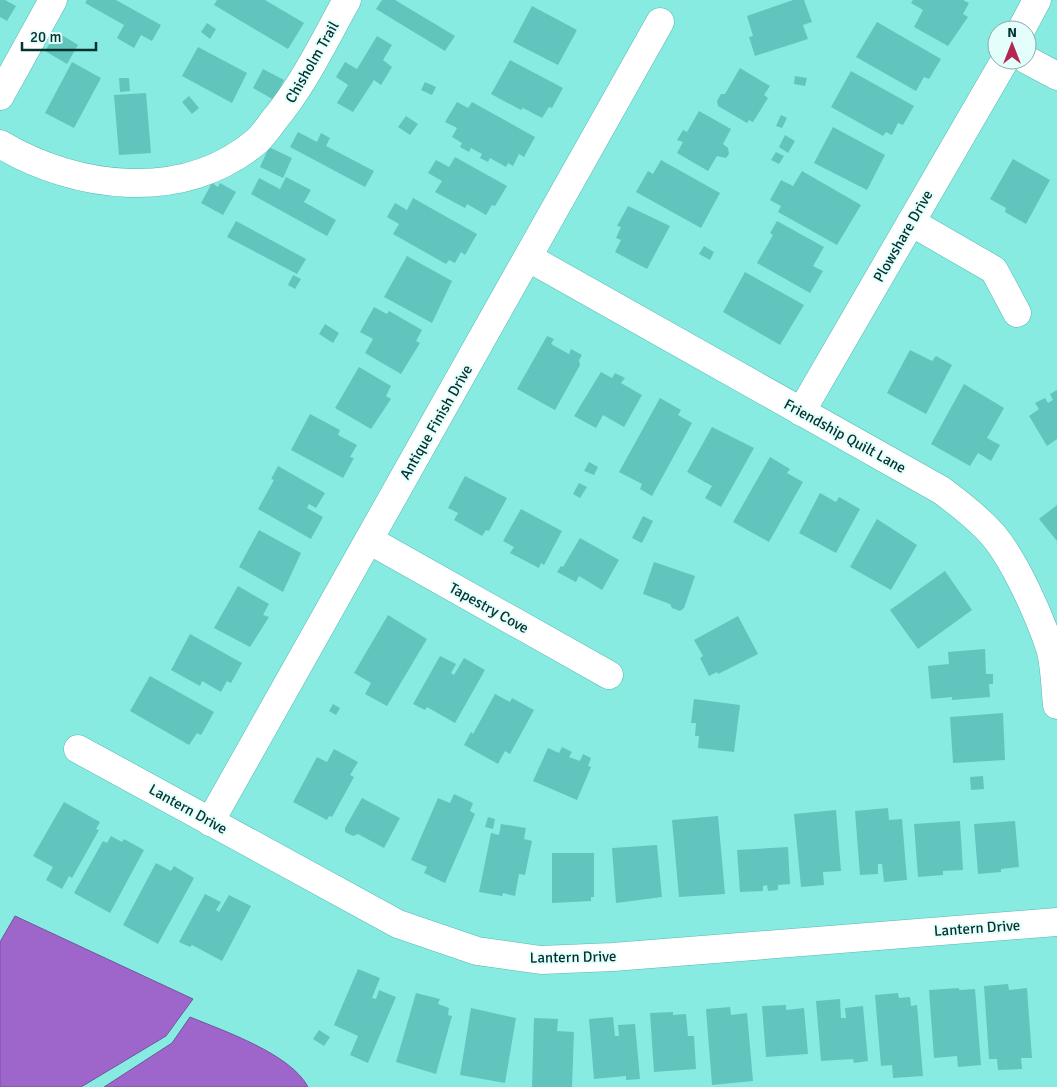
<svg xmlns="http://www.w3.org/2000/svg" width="1057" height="1087" font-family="Signika,sans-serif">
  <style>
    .water { fill: #9e66ca; stroke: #70569c }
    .building { fill: #62c5bd }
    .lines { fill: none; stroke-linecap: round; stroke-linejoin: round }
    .minor-casing { stroke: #54b9b1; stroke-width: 29 }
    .minor { stroke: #fff; stroke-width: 28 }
    .labels { text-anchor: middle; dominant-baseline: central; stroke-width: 4; stroke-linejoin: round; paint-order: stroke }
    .street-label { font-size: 15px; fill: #04322f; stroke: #e3fefb }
  </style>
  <rect width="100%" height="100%" fill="#88ebe2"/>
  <g class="water">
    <path d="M15,916L193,999L166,1036L81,1087H0V942Z"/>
    <path d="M190,1017C224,1031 291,1054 308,1087H104L172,1043Z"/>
  </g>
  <g class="building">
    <path d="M0,0H5L16,6L7,21L0,17Z"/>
    <path d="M87,0H116L161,25L152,41L141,35L134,48L117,38L124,25L85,3Z"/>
    <path d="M217,0H265L304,23L288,49L214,5Z"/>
    <path d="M382,0H395L455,36L445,51L376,9Z"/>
    <path d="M793,0H804L812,22L803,25L808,39L755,56L749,37L753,36L747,16Z"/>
    <path d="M913,0H963L969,3L963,14L968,17L948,46L914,27L923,10L911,3Z"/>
    <path d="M532,6L577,30L558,65L513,42Z"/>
    <path d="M877,22L941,59L929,79L924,77L916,91L856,57Z"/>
    <path d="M207,23L216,29L210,39L201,32Z"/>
    <path d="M57,32L78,45L67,64L45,51Z"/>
    <path d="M377,36L392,45L383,60L392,67L381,85L374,80L353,112L337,103L348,85L336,77L345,62L357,69Z"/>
    <path d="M198,47L247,73L232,103L182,76Z"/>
    <path d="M510,60L563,88L552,108L549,107L542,118L523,108L521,110L491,94Z"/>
    <path d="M72,62L101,78L74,128L45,113Z"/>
    <path d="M740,68L770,86L764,95L768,98L753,122L749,120L747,123L718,106L717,101L721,94H725Z"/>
    <path d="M263,69L284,80L274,100L253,88Z"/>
    <path d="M851,71L914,106L903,125L898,123L892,135L886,132L883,136L831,107Z"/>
    <path d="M795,76L807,78L805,86L794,84Z"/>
    <path d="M119,78H129L130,91L120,92Z"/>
    <path d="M425,82L436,87L432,95L421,90Z"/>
    <path d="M146,93L151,153L119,155L114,95Z"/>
    <path d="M189,96L199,108L192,114L182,102Z"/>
    <path d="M457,102L468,108L472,102L535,137L524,157L519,154L513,166L508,163L506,167L490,158L488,162L480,158L482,154L471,148L469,152L460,147L462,143L452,137L457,128L445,122Z"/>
    <path d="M699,111L731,129L723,144L728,148L729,154L726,158L717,156L708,171L677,153L683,142L677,140L683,130L687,132Z"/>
    <path d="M781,115L787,118L782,128L776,126Z"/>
    <path d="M406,116L418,124L410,135L398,127Z"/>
    <path d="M833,127L885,155L867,190L814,163Z"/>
    <path d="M298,132L317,142L321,133L330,138L326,146L374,171L365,187L290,147Z"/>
    <path d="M785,135L795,141L788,153L779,147Z"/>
    <path d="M269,147L292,158L283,178L260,167Z"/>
    <path d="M776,152L784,156L779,164L771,160Z"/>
    <path d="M455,157L507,186L495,206L492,205L486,215L467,204L465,208L435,192L442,181L428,173L436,160L449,167Z"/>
    <path d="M1013,159L1050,180L1026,224L1005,212L1006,208L990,199Z"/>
    <path d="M661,160L720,193L701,228L636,192L648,171L653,174Z"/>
    <path d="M802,171L861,205L837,245L778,212L781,206L770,200L781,180L793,186Z"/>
    <path d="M286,177L311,190L304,202L336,220L327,236L251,194L259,178L280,189Z"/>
    <path d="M212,183L218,187L220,183L236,192L223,215L201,203Z"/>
    <path d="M413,198L477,234L465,255L461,252L455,263L449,260L446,264L393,234L399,224L387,217L395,203L407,210Z"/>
    <path d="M628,206L670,226L647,269L615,252L621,240L616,238L621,227L617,226Z"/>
    <path d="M236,221L306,259L297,274L227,237Z"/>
    <path d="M777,221L824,247L813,266L823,271L810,293L757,263L773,235L770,233Z"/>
    <path d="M704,246L714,252L710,260L699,254Z"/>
    <path d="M407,256L452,281L432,323L384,297Z"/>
    <path d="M745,272L804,305L780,345L723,312Z"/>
    <path d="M293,275L301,279L295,289L288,285Z"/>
    <path d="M374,307L387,314L389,311L422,330L416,341L420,343L401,374L365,353L373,339L360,332Z"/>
    <path d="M325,324L339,333L333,343L319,334Z"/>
    <path d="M547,336L554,339L551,344L569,354L571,349L582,355L579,360L580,365L555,410L517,389Z"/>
    <path d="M910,350L932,361L936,356L952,365L926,414L887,393Z"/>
    <path d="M359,367L391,386L386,396L391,399L371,429L335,408Z"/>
    <path d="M601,372L612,378L615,373L625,378L621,383L642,395L624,427L603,415L596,428L574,416Z"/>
    <path d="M964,384L1004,408L987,438L1000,445L991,461L978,453L970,466L931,444Z"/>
    <path d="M1057,390V439L1047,446L1029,416L1039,409L1035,403L1045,398L1048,403L1053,400L1050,394Z"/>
    <path d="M660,398L681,410L678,415L692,423L652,496L640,489L642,484L619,472Z"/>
    <path d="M310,414L340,430L338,435L357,445L350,457L354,458L343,478L291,450Z"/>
    <path d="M712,427L754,448L721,507L705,498L712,486L687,472Z"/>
    <path d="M770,457L790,469L787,473L803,482L769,542L733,522Z"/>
    <path d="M589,462L598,467L594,475L584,471Z"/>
    <path d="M278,466L325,493L316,508L309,504L307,508L323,517L311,539L258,509L274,480L271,479Z"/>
    <path d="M465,476L507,498L489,531L486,530L482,536L454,520L458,513L448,508Z"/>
    <path d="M579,483L587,487L580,498L573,494Z"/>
    <path d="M820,493L836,502L839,497L860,509L836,553L799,533Z"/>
    <path d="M1057,505V541L1039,519Z"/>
    <path d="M521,509L562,531L544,565L541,563L539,568L510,553L514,547L503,541Z"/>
    <path d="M643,516L653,521L642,543L632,538Z"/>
    <path d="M877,519L917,545L891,590L850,567Z"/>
    <path d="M259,530L301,553L283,592L239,567Z"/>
    <path d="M580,538L619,560L602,590L579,576L576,582L557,572L561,566L563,567Z"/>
    <path d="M654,562L695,576L684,608L680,611L672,608L670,604L643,594Z"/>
    <path d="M945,571L972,610L918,649L890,610Z"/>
    <path d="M238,586L269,604L263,615L269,617L250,647L214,628Z"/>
    <path d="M388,615L427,639L387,706L365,694L371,683L354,673Z"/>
    <path d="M738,616L758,654L718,674L717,672L709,676L700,658L703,656L694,640Z"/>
    <path d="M190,634L242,663L231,683L227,681L221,692L202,681L200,686L171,670Z"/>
    <path d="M985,649L986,674H993V684H989L990,697L952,700V697L931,699L928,666L949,664L948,652Z"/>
    <path d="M440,656L456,664L451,673L454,675L464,658L485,670L455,723L427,707L425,710L413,704Z"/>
    <path d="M150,676L214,712L201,735L197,733L189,745L130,711Z"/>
    <path d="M495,694L510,702L512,698L534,710L510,754L505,751L498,764L464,745L471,732L473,734Z"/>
    <path d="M694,699L740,705L734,752L698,748L699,736H695L696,723H691Z"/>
    <path d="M333,704L340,708L336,715L329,711Z"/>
    <path d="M1003,713L1005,760L953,763L950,717Z"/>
    <path d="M562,747L572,752L569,757L580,761L583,754L591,758L588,766L591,767L577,800L533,781L548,748L559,753Z"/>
    <path d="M334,749L358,762L350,775L354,777L332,817L329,816L327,820L293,802L317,757L327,762Z"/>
    <path d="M983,776L984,789L971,790L970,777Z"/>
    <path d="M454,794L473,803L470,811L475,814L445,883L424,873L427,867L411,860L438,798L450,803Z"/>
    <path d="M362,798L400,818L384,848L358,834L353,836L345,832V828Z"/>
    <path d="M64,802L100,822L96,829L99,830L72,878L69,876L62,889L46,880L53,867L33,856Z"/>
    <path d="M888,808L889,820L902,819L907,880L884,882L882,864H878V874L860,875L855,811Z"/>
    <path d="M836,810L841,871L823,872L824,885L801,887L794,814Z"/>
    <path d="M718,816L725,894L679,897L672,820Z"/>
    <path d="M488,817L495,819L493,829L485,827Z"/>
    <path d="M960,821L963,870L943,871V875L918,877L914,824Z"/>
    <path d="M1015,821L1019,867L1001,869V872L978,874L974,824Z"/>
    <path d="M501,824L526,828L524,839L532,841L525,875L519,874L515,896L503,893L502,896L479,892L491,833L499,835Z"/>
    <path d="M111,836L122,842L124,839L144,850L110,913L74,893L103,841L107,843Z"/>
    <path d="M657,845L662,897L616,903L612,848Z"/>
    <path d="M788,847L790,884L778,885V890L768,891L767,885L763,886V891L740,892L737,850Z"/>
    <path d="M552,853H594V897H591V901L552,903Z"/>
    <path d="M156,863L171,871L174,866L194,878L158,944L123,925Z"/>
    <path d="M205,894L221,902L216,910L219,912L229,895L251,906L222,961L192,945L190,947L179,942Z"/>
    <path d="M358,969L380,978L372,998L376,999L379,990L396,997L368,1063L350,1055L358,1036L334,1025Z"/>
    <path d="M1008,984L1009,990L1027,988L1032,1058H1021L1022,1069L998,1070L997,1059H989L984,986Z"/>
    <path d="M959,988V990L975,989L981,1065L958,1067L957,1056L934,1058L929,990Z"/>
    <path d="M416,993L440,999L438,1004L449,1008L448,1015L452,1016L436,1074L396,1062Z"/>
    <path d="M898,993L899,998L910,997L911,1006L917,1005L923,1076L893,1078L892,1065L881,1066L875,995Z"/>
    <path d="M840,999L841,1018H846L845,1008L863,1006L868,1061L854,1063L853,1059L821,1061L816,1001Z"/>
    <path d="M786,1005V1010L804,1008L808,1054L766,1057L762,1006Z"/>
    <path d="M730,1007L731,1015L747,1013L753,1081L712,1085L706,1009Z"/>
    <path d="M471,1008L516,1018L505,1083L460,1075Z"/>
    <path d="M673,1012V1015L686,1014L688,1036H694L696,1069L654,1072L650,1013Z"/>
    <path d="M613,1017L615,1036H619L618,1025L635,1024L640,1079L626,1080V1076L594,1079L589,1019Z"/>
    <path d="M534,1018L558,1019L557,1031L574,1032L572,1087H532Z"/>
    <path d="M319,1030L330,1037L324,1046L313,1039Z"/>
  </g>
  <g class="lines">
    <g class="minor-casing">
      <g id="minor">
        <path d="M1021,30L1037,0"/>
        <path d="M1027,60L1057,76"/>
        <path d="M0,96L53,0"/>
        <path d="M0,144C77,190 184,203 257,141C263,135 269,127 274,120C304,84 324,41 347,0"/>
        <path d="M911,222L994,270L1017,313"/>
        <path d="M529,258L941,490C960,504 978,518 993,535C1015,561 1039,615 1050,648C1055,665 1055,686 1057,705"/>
        <path d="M801,412L1005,60"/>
        <path d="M369,540L609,675"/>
        <path d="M78,749L398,924L477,951L541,960L613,957L1057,922"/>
        <path d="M210,822L660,22"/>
      </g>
    </g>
    <use href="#minor" class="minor"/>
  </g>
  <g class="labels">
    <g class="street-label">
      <text transform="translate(312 62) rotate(-60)">Chisholm Trail</text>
      <text transform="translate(903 236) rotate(-60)">Plowshare Drive</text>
      <text transform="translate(436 422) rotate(-60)">Antique Finish Drive</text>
      <text transform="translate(845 436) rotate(29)">Friendship Quilt Lane</text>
      <text transform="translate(489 608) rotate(29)">Tapestry Cove</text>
      <text transform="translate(188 809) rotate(29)">Lantern Drive</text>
      <text transform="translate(977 928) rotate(-4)">Lantern Drive</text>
      <text transform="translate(573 957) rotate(-1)">Lantern Drive</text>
    </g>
  </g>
  <g transform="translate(1012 45)"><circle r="24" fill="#e3fefb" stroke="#8aaca9"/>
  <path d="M0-4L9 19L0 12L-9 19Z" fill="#b52553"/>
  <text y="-8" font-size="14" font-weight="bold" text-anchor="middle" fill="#04322f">N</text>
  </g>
  <path d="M22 42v8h74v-8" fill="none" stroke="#04322f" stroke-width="2.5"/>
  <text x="30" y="42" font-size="15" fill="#04322f" stroke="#e3fefb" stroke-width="4" paint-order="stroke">20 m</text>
</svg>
